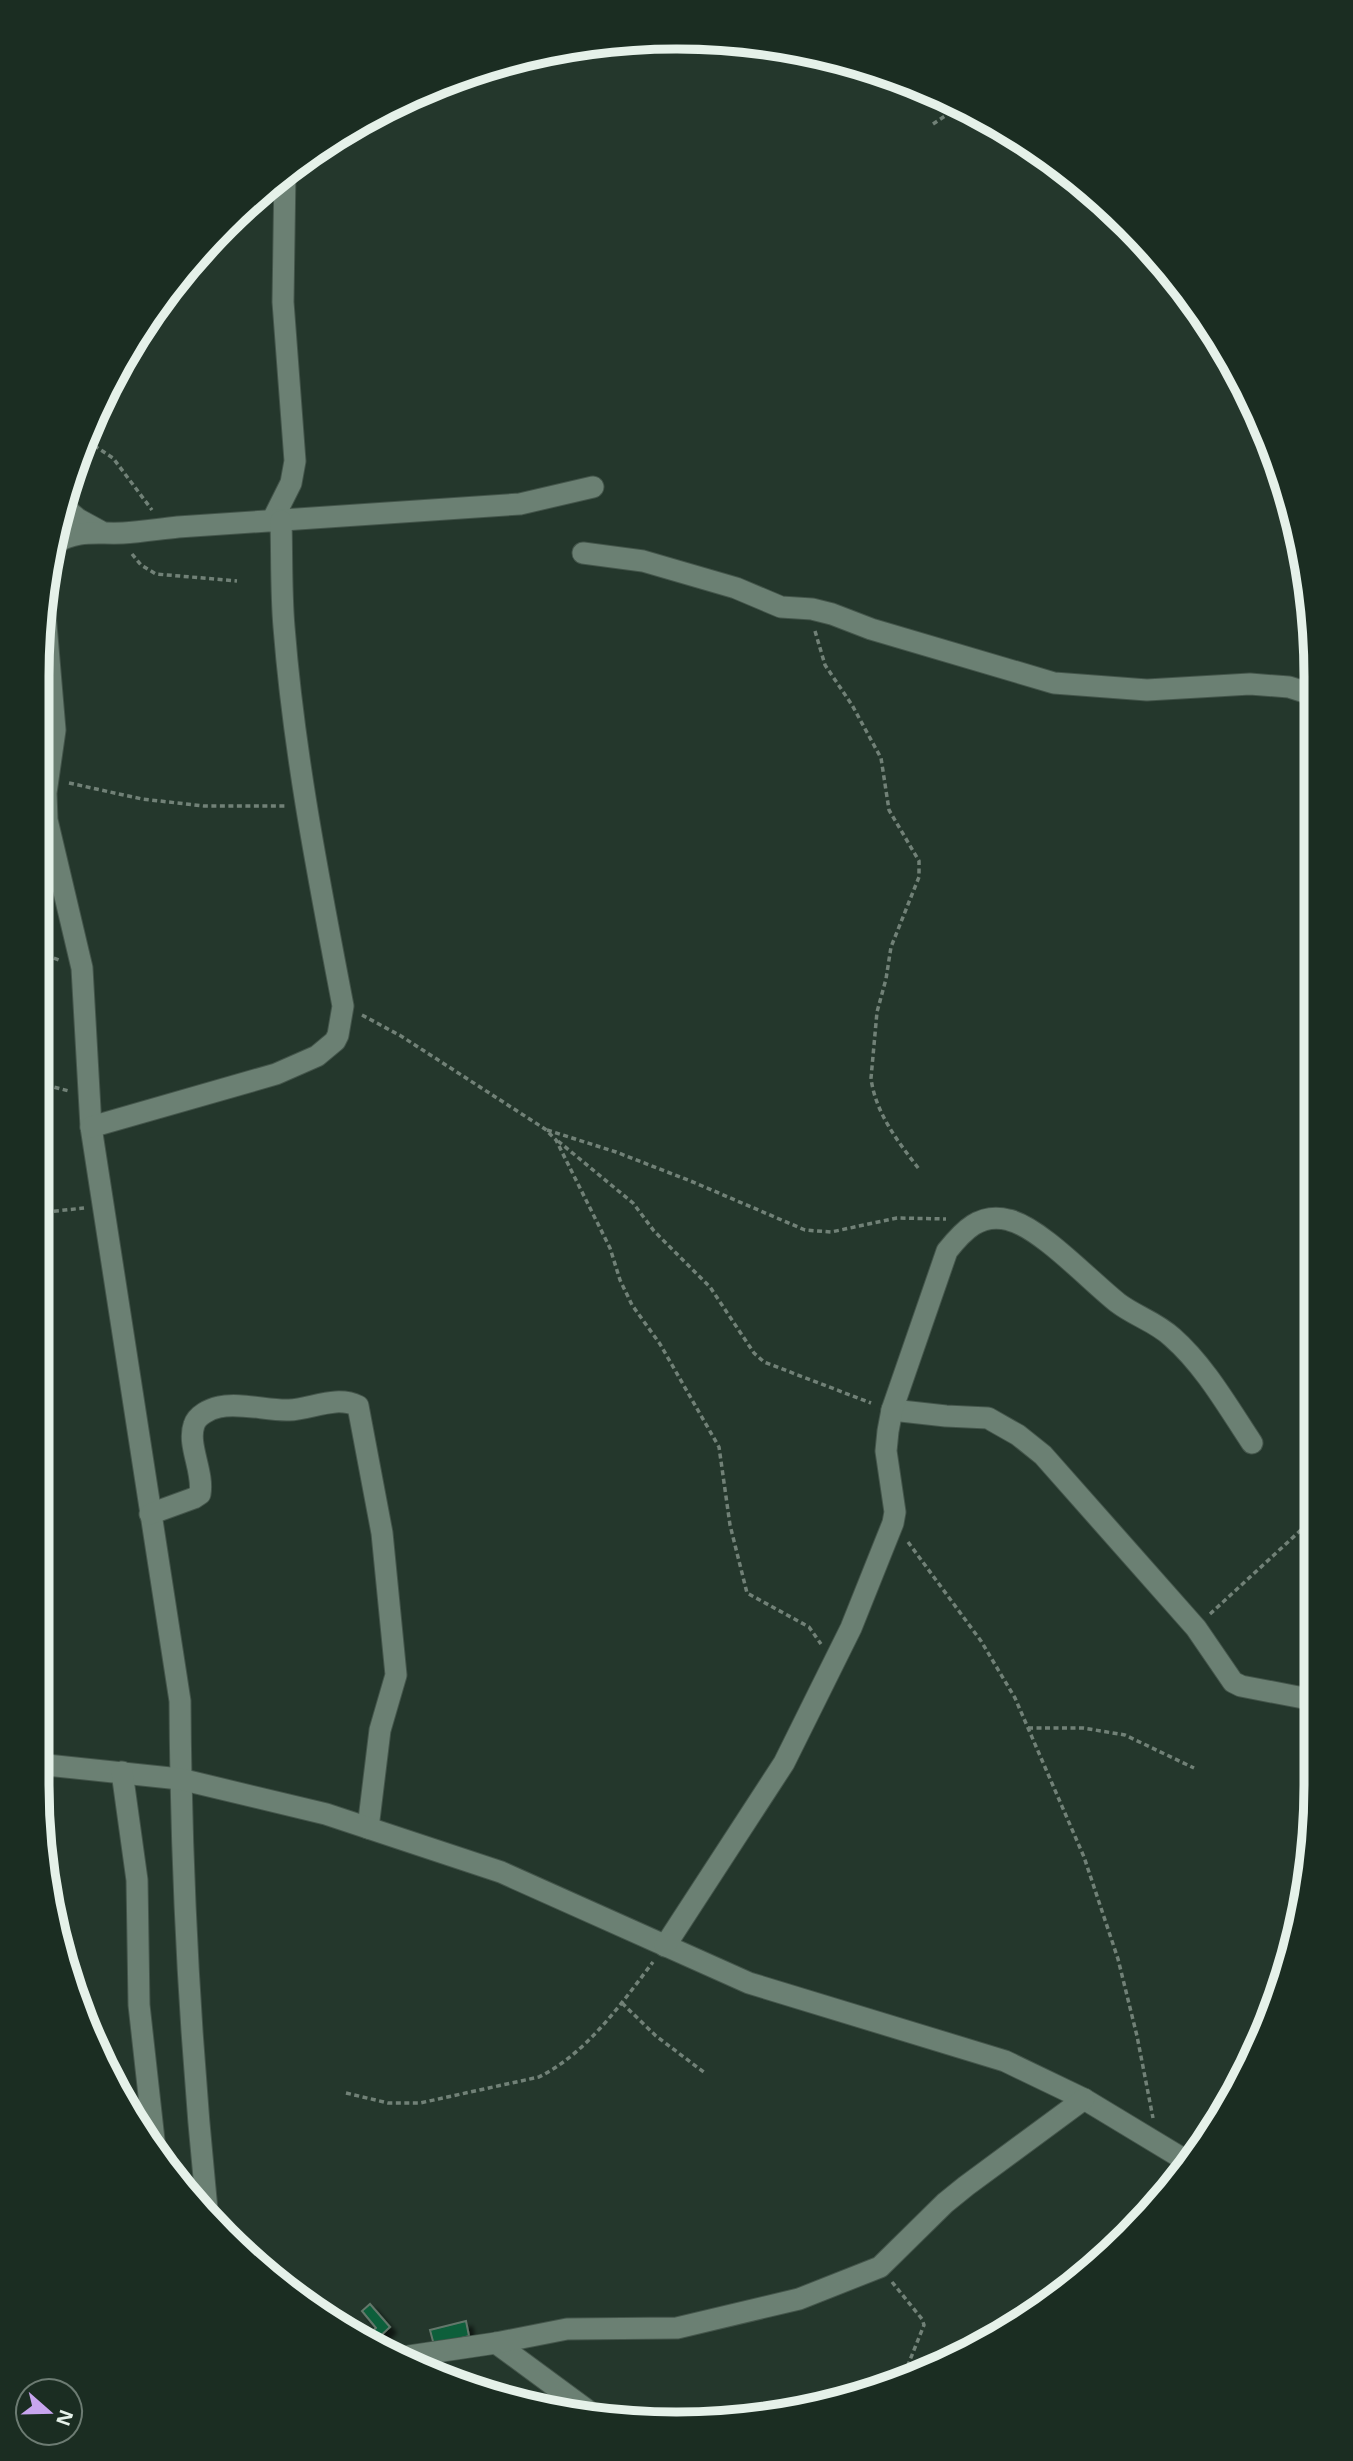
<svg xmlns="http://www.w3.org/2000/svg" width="1353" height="2461" font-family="'Open Sans',sans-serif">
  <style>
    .building { fill: #095e3a; stroke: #63776b; stroke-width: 2; filter: url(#shadow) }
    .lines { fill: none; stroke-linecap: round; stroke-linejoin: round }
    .minor-casing { stroke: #44554b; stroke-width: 23 }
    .path { stroke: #718177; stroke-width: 3.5; stroke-dasharray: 5 3.5; stroke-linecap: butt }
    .minor { stroke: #6b8073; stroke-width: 21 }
    .rim { fill: none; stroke: #e5f1e9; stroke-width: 9 }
  </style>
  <defs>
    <filter id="shadow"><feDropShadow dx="6" dy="6" stdDeviation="2" flood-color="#0009"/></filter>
  </defs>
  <rect width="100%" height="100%" fill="#24372c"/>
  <g class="building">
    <path d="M370,2304L390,2327L375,2341L366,2337L376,2328L362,2311Z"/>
    <path d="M466,2321L469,2336L434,2345L430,2330Z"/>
  </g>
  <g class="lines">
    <g class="minor-casing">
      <g id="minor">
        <path d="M61,505L78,519L100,531"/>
        <path d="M272,521L291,483L295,461L283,302L285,171"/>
        <path d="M53,544C79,529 94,534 123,533C141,532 159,529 178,527L520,504L593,487"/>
        <path d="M583,553L643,561L736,588L781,607L812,609L832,614L871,629L1054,683L1147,690L1250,684L1289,687L1311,694"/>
        <path d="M44,601L55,730L46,793L47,820L82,968L91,1127L180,1701C181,1871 190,2041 207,2210"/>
        <path d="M91,1127L276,1074L317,1056L335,1041L338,1035L343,1006C319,880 294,755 284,627C281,592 282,556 281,521"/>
        <path d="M892,1410L946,1416L988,1418L1018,1435L1043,1455L1196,1628L1233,1682L1241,1686L1314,1700"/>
        <path d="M150,1514L194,1498L200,1494C204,1472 187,1445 194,1425C197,1415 210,1409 219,1407C239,1402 269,1411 289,1410C312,1409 336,1395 358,1406L382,1533L396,1675L380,1730L368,1828"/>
        <path d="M37,1764L180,1779L326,1814L501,1872L749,1983L1005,2061L1084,2099L1185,2160"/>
        <path d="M122,1772L137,1880L139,2005L155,2149"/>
        <path d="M665,1946L784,1763L851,1628L893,1523L895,1512L886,1451L888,1431L892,1410L947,1251C963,1231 980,1212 1009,1220C1041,1228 1090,1281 1118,1303C1135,1316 1156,1322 1172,1337C1205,1366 1228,1407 1252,1443"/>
        <path d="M496,2343L587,2410"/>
        <path d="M409,2356L496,2343L567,2329L677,2328L799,2299L880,2267L945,2203L966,2186L1084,2099"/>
      </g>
    </g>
    <g class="path">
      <path d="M933,124L960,106"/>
      <path d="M87,441L113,458L152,510"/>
      <path d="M132,554L141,565L156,574L237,581"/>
      <path d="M815,631L825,665L852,705L881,758L889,810L919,861V877L891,947L886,979L877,1012L871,1078C875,1112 898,1142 919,1169"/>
      <path d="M69,783L142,799L204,806H287"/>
      <path d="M38,952L59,960"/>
      <path d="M362,1015L401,1036L545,1129L556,1140L610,1248L620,1280L632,1305L660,1344L719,1447L730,1525L747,1593L809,1627L821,1644"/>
      <path d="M38,1083L69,1091"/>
      <path d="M547,1130L616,1152L693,1182L805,1230L831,1232L897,1218L946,1219"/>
      <path d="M558,1141L633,1203L654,1231L710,1287L754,1353L764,1362L871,1403"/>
      <path d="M37,1213L84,1208"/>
      <path d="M908,1542L981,1641L1015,1698L1084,1857L1118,1959L1137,2036L1153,2118"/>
      <path d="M1210,1614L1314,1518"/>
      <path d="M1028,1728H1083L1125,1735L1194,1768"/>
      <path d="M622,2003L656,2036L705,2073"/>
      <path d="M346,2093L388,2103H420L539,2077C587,2053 621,2004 653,1962"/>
      <path d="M892,2282L922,2319L924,2325L902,2380"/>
    </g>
    <use href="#minor" class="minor"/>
  </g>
  <path d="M0 0H1353V2461H0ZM676 49H677A627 627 0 0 1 1304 676V1785A627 627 0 0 1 677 2412H676A627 627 0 0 1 49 1785V676A627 627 0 0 1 676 49Z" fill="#1b2d22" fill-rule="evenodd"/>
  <path class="rim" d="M676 49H677A627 627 0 0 1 1304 676V1785A627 627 0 0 1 677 2412H676A627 627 0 0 1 49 1785V676A627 627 0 0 1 676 49Z"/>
  <g transform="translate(49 2412) rotate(110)"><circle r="33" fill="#1b2d22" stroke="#6c7b72" stroke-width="2"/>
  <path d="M0-5L12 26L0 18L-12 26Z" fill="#c8a5ee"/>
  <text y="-10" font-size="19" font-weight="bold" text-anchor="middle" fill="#e5f1e9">N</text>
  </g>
</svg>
